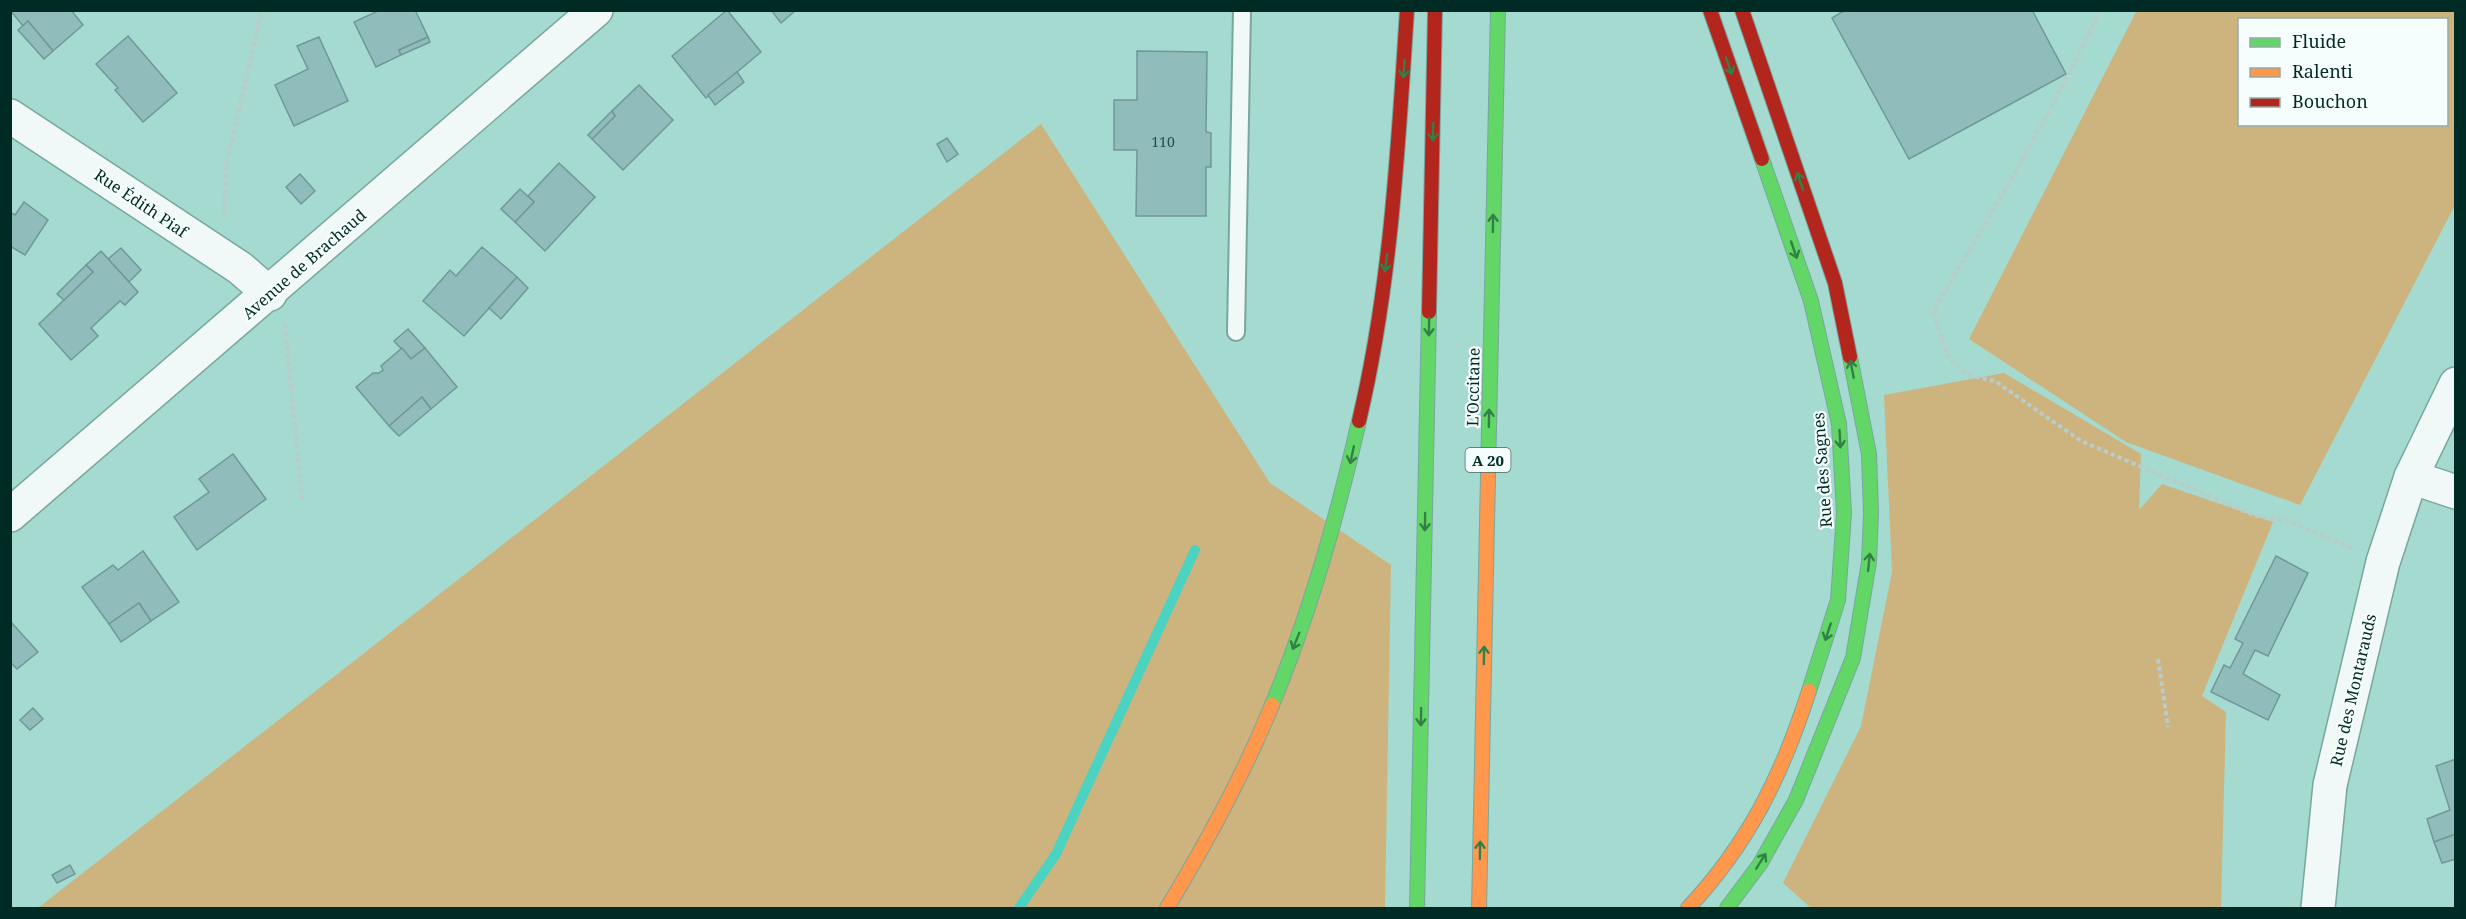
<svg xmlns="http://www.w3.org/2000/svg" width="2466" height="919" font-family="'Noto Serif',serif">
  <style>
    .green { fill: #cdb47e; fill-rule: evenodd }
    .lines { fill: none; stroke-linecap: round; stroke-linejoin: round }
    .stream { stroke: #4cd2c1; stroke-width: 10 }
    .building { fill: #90bdbb; stroke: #709895; stroke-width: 1.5 }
    .lane-casing { stroke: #79a69e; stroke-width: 20 }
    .street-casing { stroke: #79a69e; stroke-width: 36 }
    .fast-casing { stroke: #79a69e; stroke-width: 16 }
    .slow-casing { stroke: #79a69e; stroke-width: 16 }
    .jam-casing { stroke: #79a69e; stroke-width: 16 }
    .path { stroke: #bacbc8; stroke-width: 4; stroke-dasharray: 4.5 3; stroke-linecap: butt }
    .lane { stroke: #f1f9f8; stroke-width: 16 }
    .street { stroke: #f1f9f8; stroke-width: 33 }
    .fast { stroke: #63d668; stroke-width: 14 }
    .slow { stroke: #ff974d; stroke-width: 14 }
    .jam { stroke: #b3261e; stroke-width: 14 }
    .oneway { stroke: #328046 }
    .labels { text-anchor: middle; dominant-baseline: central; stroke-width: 4.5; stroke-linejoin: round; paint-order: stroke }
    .number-label { font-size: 14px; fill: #24504a }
    .shield { fill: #f6fefd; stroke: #4a6a66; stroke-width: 1.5 }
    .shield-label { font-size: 15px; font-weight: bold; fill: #002b25 }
    .street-label { font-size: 16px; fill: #002b25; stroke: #f6fefd }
  </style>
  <rect width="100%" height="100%" fill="#a4dad0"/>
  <g class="green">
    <path d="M2137,10L2455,11V205L2300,505L2126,442L1969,339ZM2240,20H2446V124H2240Z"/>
    <path d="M1041,124L1270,483L1391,565L1385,908H38Z"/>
    <path d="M2004,373L2141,454L2139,510L2162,484L2273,522L2202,696L2226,712L2221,908H1811L1783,883L1861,726L1892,572L1884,395Z"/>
  </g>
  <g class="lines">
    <path class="stream" d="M1019,908L1056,854L1195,550"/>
  </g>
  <g class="building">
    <path d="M10,10H71L83,25L53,51L28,21L23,26Z"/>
    <path d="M380,10H415L428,37L399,50L401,55L376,67L354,22Z"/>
    <path d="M727,10L761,52L706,98L672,56Z"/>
    <path d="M771,10H796L781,23Z"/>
    <path d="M1845,10H2032L2066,74L1909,159L1832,18Z"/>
    <path d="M28,21L53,51L44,59L18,30Z"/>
    <path d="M128,36L177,93L143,122L115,90L118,88L96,64Z"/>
    <path d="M319,37L348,101L294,126L275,85L308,69L297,46Z"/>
    <path d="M428,37L430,42L401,55L399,50Z"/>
    <path d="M1137,51L1207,52L1206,132L1211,133V167H1206V216H1136L1137,150H1114V100H1137Z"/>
    <path d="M737,72L744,82L715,105L708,95Z"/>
    <path d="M639,85L673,120L623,170L592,139L615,116L612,111Z"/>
    <path d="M612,111L615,116L592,139L588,135Z"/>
    <path d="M947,138L958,154L947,162L937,144Z"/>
    <path d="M559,163L595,197L545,251L515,222L534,202L528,196Z"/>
    <path d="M300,174L315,191L301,204L286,187Z"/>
    <path d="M520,189L534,202L515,222L501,209Z"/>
    <path d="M24,202L48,220L25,255L10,246V212L15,215Z"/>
    <path d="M482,247L517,277L464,336L423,301L450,270L456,276Z"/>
    <path d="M121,248L141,270L129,282L108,259Z"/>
    <path d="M101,251L138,292L125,305L120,301L91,328L98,336L71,360L39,324L93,272L86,265Z"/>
    <path d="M86,265L93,272L64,300L57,294Z"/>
    <path d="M517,277L528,288L501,319L489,308Z"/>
    <path d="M408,329L425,348L411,359L394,341Z"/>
    <path d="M402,348L411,359L425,348L457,387L431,409L422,397L389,426L356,387L373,373H379L383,370L381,366Z"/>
    <path d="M422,397L431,409L399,436L389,426Z"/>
    <path d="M233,454L266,499L197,550L174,517L209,492L199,479Z"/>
    <path d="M143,551L179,602L151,621L139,603L109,624L82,587L113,565L118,570Z"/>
    <path d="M2276,556L2308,573L2268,656L2255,650L2243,674L2280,695L2268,720L2211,692L2224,665L2230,668L2243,643L2235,639Z"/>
    <path d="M139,603L151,621L121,642L109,624Z"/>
    <path d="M10,621L38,652L17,669L10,662Z"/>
    <path d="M33,708L43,719L30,730L20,720Z"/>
    <path d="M2456,759V834L2434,842L2427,819L2450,810L2436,766Z"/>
    <path d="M2456,834V859L2442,863L2434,842Z"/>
    <path d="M70,865L75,874L57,883L52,875Z"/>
  </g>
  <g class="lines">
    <g class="lane-casing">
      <path id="lane" d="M1236,332L1242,10"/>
    </g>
    <g class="street-casing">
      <g id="street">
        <path d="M10,116L240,268L270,294"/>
        <path d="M2411,477L2456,492"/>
        <path d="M10,515L596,10"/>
        <path d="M2318,908L2330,785L2383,562L2411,477L2456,384"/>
      </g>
    </g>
    <g class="fast-casing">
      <g id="fast">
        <path d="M1762,159L1811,301L1839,424L1844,513L1838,600L1809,691"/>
        <path d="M1488,475L1498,10"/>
        <path d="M1272,705C1310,613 1337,518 1359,421"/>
        <path d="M1417,908L1429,312"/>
        <path d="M1727,908L1760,864L1796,800L1853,658L1869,562L1871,513L1869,454L1850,357"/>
      </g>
    </g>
    <g class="slow-casing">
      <g id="slow">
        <path d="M1167,908C1207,842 1243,776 1272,705"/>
        <path d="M1479,908L1488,475"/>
        <path d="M1688,908C1749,843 1782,775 1809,691"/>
      </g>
    </g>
    <g class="jam-casing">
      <g id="jam">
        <path d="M1710,10L1762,159"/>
        <path d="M1742,10L1835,283L1850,357"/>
        <path d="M1429,312L1435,10"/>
        <path d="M1359,421C1391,286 1398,148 1407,10"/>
      </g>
    </g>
    <g class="path">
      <path d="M2100,10C2050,116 1993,212 1933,311L1948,358L1967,375L1995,381L2081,441L2256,516L2288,521L2352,548"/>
      <path d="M224,216L227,161L262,10"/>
      <path d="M285,324L302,501"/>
      <path d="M2158,659L2168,727"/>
    </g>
    <use href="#lane" class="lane"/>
    <use href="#street" class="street"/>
    <use href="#fast" class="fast"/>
    <use href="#slow" class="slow"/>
    <use href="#jam" class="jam"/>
  </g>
  <defs><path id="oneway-shaft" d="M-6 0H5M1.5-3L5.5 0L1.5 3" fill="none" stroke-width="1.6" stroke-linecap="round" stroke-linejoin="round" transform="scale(1.5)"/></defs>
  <g class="oneway">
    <use href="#oneway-shaft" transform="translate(1729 66) rotate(71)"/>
    <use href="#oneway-shaft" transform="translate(1404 69) rotate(94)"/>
    <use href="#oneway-shaft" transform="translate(1433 132) rotate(91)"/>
    <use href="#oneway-shaft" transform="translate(1800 181) rotate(-109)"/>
    <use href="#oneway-shaft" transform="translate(1493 223) rotate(-89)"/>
    <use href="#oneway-shaft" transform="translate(1794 250) rotate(71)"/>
    <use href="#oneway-shaft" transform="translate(1386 263) rotate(97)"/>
    <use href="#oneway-shaft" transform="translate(1429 327) rotate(91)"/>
    <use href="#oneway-shaft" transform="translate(1852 369) rotate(-101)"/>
    <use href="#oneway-shaft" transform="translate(1489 418) rotate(-89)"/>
    <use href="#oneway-shaft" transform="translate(1840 439) rotate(87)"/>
    <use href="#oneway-shaft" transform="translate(1352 455) rotate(102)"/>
    <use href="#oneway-shaft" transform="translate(1425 522) rotate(91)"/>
    <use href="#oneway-shaft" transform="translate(1869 562) rotate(-84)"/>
    <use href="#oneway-shaft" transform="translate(1828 632) rotate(108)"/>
    <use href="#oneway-shaft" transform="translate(1296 641) rotate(112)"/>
    <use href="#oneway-shaft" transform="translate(1484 655) rotate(-89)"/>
    <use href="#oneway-shaft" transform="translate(1421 717) rotate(91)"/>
    <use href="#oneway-shaft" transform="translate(1480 850) rotate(-89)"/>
    <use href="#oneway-shaft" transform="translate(1761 861) rotate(-58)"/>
  </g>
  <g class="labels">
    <g class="number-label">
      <text x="1163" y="141">110</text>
    </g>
    <rect class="shield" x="1465.5" y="448" width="45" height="24" rx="4.5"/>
    <g class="shield-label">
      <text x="1488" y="460">A 20</text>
    </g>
    <g class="street-label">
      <text transform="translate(141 203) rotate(34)">Rue Édith Piaf</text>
      <text transform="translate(304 264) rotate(-41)">Avenue de Brachaud</text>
      <text transform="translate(1473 387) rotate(-89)">L'Occitane</text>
      <text transform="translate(1822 470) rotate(-94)">Rue des Sagnes</text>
      <text transform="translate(2353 690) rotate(-77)">Rue des Montarauds</text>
    </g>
  </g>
  <rect width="2466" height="919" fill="none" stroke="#002b25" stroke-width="24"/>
  <rect x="2238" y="18" width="210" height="108" fill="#f6fefd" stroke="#94aaa7" stroke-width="1.5"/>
  <rect x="2250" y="38" width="30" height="9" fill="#63d668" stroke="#94aaa7" stroke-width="1.5"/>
  <text x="2292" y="48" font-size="18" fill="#002b25">Fluide</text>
  <rect x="2250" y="68" width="30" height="9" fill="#ff974d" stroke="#94aaa7" stroke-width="1.5"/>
  <text x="2292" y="78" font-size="18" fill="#002b25">Ralenti</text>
  <rect x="2250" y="98" width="30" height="9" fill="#b3261e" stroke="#94aaa7" stroke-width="1.5"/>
  <text x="2292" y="108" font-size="18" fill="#002b25">Bouchon</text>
</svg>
